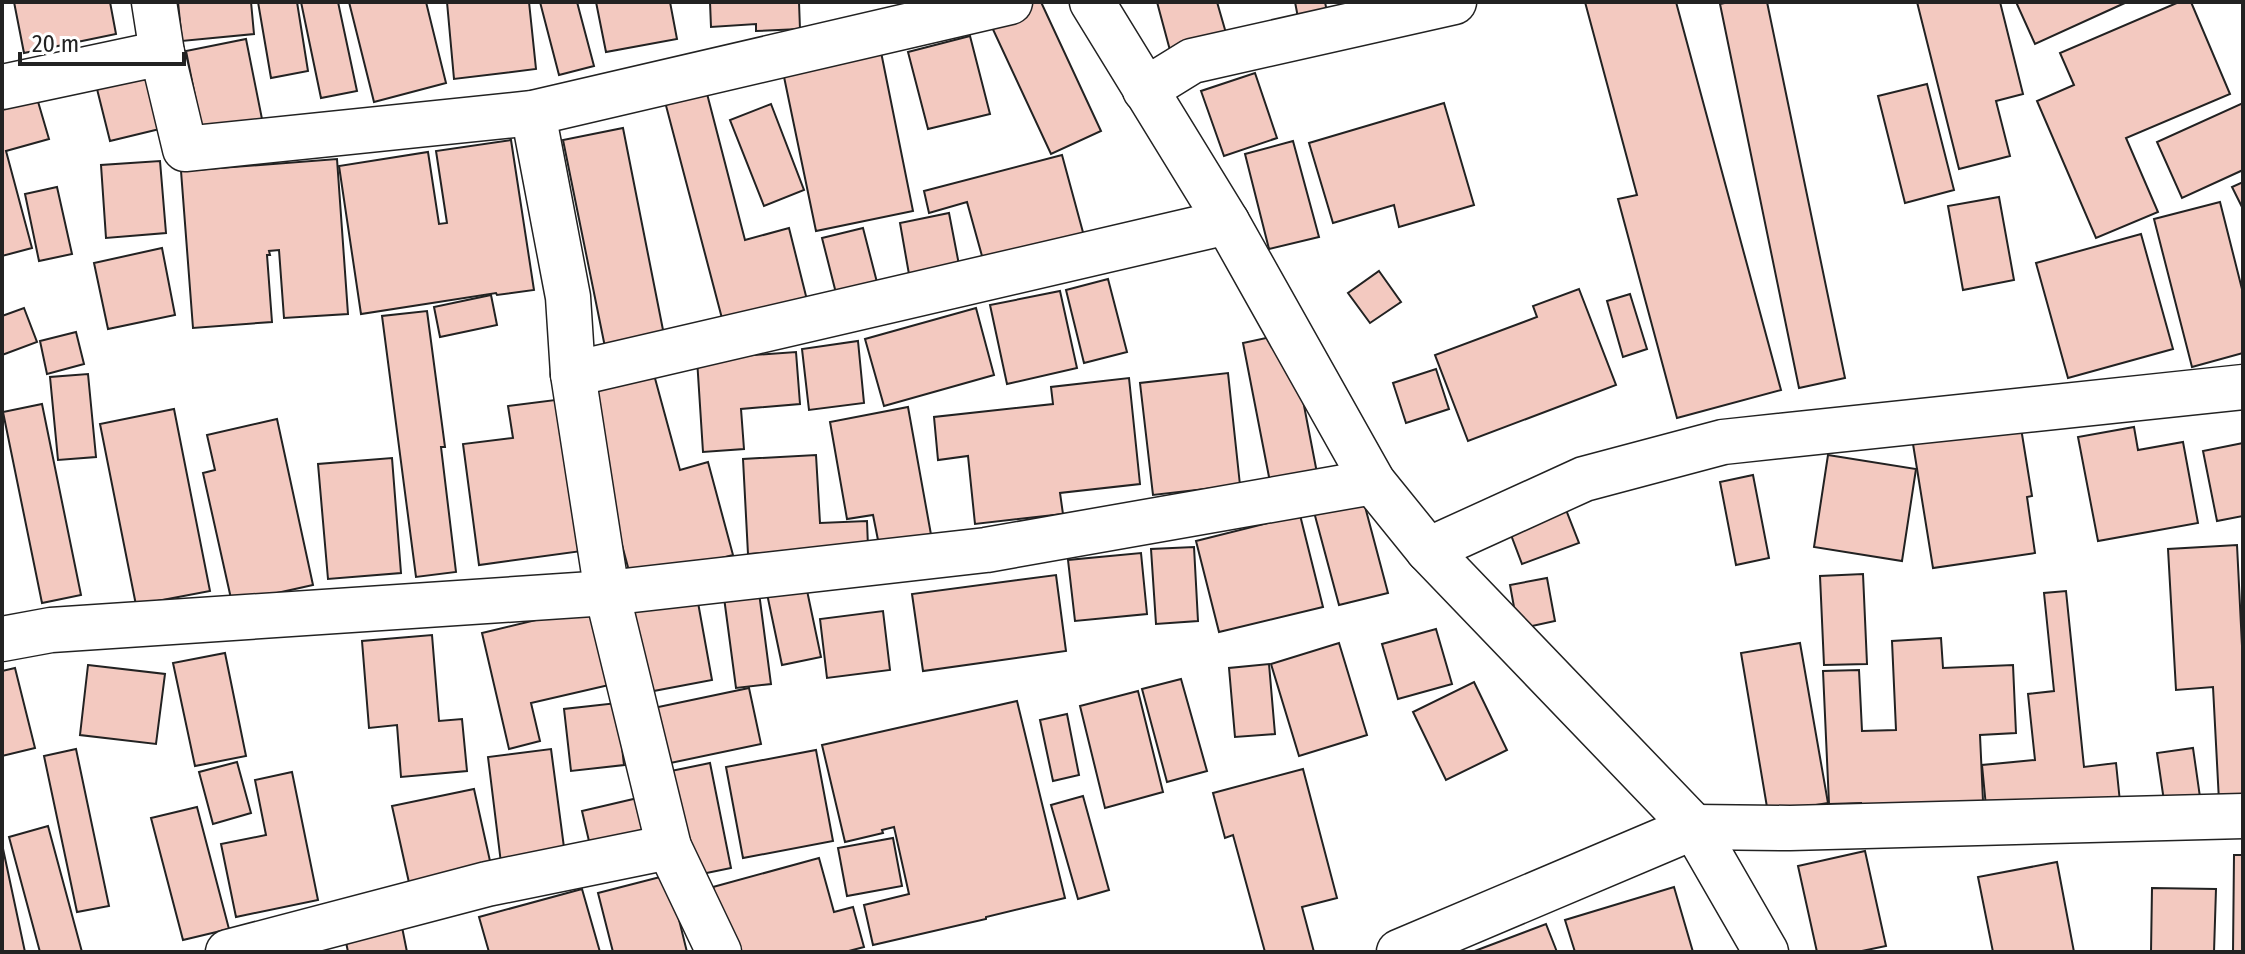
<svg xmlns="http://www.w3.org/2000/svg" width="2245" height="954" font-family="'Fira Sans Condensed',sans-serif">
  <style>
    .building { fill: #f3c9c0; stroke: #222; stroke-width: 2 }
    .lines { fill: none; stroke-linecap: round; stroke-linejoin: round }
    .minor-casing { stroke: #222; stroke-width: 47 }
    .minor { stroke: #fff; stroke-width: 44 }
  </style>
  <rect width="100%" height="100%" fill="#fff"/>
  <g class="building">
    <path d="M14,2H110L116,34L24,53Z"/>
    <path d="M178,2H251L254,34L182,41Z"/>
    <path d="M258,2H297L308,71L271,78Z"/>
    <path d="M301,2H338L357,91L321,98Z"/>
    <path d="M349,2H426L446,83L374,102Z"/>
    <path d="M447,2H529L536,69L454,79Z"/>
    <path d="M540,2H577L594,66L559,75Z"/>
    <path d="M596,2H670L677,39L606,52Z"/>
    <path d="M710,2H799L800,29L756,31V24L711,27Z"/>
    <path d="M1035,2H1041L1101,131L1051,154L990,23Z"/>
    <path d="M1157,2H1217L1228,40L1171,54Z"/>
    <path d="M1295,2H1325L1329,22L1300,28Z"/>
    <path d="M1585,2H1676L1781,390L1677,418L1618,199L1637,195Z"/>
    <path d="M1729,2H1767L1845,378L1799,388L1720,4Z"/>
    <path d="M1917,2H2000L2023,94L1996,101L2010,156L1959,169Z"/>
    <path d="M2016,2H2127L2035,44Z"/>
    <path d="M2179,2H2191L2230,94L2126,138L2158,212L2096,238L2037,101L2074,85L2060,53Z"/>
    <path d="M970,36L990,114L928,129L908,52Z"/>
    <path d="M246,39L264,129L204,141L186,51Z"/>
    <path d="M881,52L913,211L816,231L783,72Z"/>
    <path d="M156,62L172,126L110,141L94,77Z"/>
    <path d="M1255,73L1277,138L1224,156L1201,91Z"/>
    <path d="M1927,84L1954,190L1905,203L1878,96Z"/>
    <path d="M705,86L745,240L789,228L808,304L724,326L664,98Z"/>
    <path d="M34,88L49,139L6,151L32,248L2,256V97Z"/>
    <path d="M1444,103L1474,205L1399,227L1394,205L1333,223L1309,143Z"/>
    <path d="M2243,103V170L2182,198L2157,142Z"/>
    <path d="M771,104L804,190L764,206L730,120Z"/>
    <path d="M623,128L665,340L606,352L563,140Z"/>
    <path d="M511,140L534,290L497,295L496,293L361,314L339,166L428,152L439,224L447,223L436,151Z"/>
    <path d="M1293,141L1319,237L1269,249L1245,154Z"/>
    <path d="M1062,155L1087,247L987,274L967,202L929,213L924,191Z"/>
    <path d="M337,159L348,314L284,318L279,250L269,251L270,255H267L272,322L193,328L181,171Z"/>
    <path d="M160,161L166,233L106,238L101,165Z"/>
    <path d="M2243,182V209L2232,187Z"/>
    <path d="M57,187L72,254L39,261L25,194Z"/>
    <path d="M1999,197L2014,280L1963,290L1948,206Z"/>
    <path d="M2220,202L2243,293V353L2192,367L2154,219Z"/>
    <path d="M949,213L960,270L910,280L900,223Z"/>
    <path d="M863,228L879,290L838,301L822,238Z"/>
    <path d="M2141,234L2173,349L2068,378L2036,263Z"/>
    <path d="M162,248L175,315L108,329L94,263Z"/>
    <path d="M1379,271L1401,302L1370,323L1348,293Z"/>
    <path d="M1108,279L1127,352L1084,363L1066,290Z"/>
    <path d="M1579,289L1616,385L1468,441L1435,355L1537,317L1533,306Z"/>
    <path d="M1060,291L1077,368L1007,384L990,305Z"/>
    <path d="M1630,294L1647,349L1623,357L1607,301Z"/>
    <path d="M491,295L497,325L440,337L434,307Z"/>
    <path d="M24,308L37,342L2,355V316Z"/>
    <path d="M976,308L994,375L884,406L865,339Z"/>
    <path d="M427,311L445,447H441L456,572L416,577L382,316Z"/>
    <path d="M76,332L84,364L47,374L40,341Z"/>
    <path d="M1290,333L1317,473L1270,482L1243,343Z"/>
    <path d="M858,341L864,403L809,410L802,349Z"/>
    <path d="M796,352L800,404L741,409L744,449L703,452L697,359Z"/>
    <path d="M1436,369L1449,409L1406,423L1393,383Z"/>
    <path d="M653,371L680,470L708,462L733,555L632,582L580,390Z"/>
    <path d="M1228,373L1240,485L1153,495L1140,383Z"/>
    <path d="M88,374L96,457L58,460L50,377Z"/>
    <path d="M1129,378L1140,484L1060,493L1063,514L975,524L968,456L938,460L934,417L1053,404L1051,387Z"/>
    <path d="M563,399L582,551L479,565L463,444L513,438L508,406Z"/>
    <path d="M42,404L81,595L42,603L3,412Z"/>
    <path d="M908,407L932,540L880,550L873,515L847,519L830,422Z"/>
    <path d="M174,409L210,591L136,605L100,424Z"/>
    <path d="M277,419L313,585L232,603L203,473L215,470L207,435Z"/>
    <path d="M2134,427L2138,450L2183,442L2198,523L2098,541L2078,437Z"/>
    <path d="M2021,428L2032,496L2027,497L2035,553L1933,568L1913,444Z"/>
    <path d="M2243,443V516L2217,521L2203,451Z"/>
    <path d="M816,455L820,523L867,521L868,547L748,554L743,459Z"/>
    <path d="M1828,455L1916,469L1902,561L1814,547Z"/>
    <path d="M392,458L401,573L328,579L318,464Z"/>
    <path d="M1753,475L1769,558L1736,565L1720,482Z"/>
    <path d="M1561,497L1579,543L1522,564L1505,519Z"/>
    <path d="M1363,499L1388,593L1339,605L1314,512Z"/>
    <path d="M1300,515L1323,607L1219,632L1196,541Z"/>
    <path d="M2237,545L2243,666V800L2219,801L2213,687L2176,690L2168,549Z"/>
    <path d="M1194,547L1198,621L1156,624L1151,549Z"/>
    <path d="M1141,553L1147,614L1075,621L1068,560Z"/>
    <path d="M1863,574L1867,664L1824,665L1820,576Z"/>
    <path d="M1056,575L1066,651L923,671L912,594Z"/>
    <path d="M1547,578L1555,621L1518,629L1510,585Z"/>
    <path d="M805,581L821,657L782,665L766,589Z"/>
    <path d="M758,585L771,684L736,688L723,590Z"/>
    <path d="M2066,591L2084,767L2116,763L2120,802L1987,817L1982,765L2035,760L2028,694L2054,691L2044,593Z"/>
    <path d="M697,597L712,680L643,693L628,609Z"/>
    <path d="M590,607L609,685L531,703L540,741L509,749L482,633Z"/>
    <path d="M883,611L890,670L827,678L820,619Z"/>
    <path d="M1436,629L1452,684L1398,699L1382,644Z"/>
    <path d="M432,635L439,721L462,719L467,771L401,777L397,725L369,728L362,641Z"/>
    <path d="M1941,638L1943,668L2013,665L2016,733L1980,735L1983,801L1861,807V803L1829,804L1823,671L1859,670L1862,731L1896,730L1892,641Z"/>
    <path d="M1339,643L1367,735L1299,756L1271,664Z"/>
    <path d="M1800,643L1828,803L1768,813L1741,653Z"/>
    <path d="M225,653L246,756L195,766L173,663Z"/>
    <path d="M1269,664L1275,734L1235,737L1229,668Z"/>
    <path d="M88,665L165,674L156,744L80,735Z"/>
    <path d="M15,668L35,748L2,756V671Z"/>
    <path d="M1181,679L1207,771L1167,782L1142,689Z"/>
    <path d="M1474,682L1507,750L1446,780L1413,712Z"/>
    <path d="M749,688L761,744L656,766L644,710Z"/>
    <path d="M1138,691L1163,792L1105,808L1080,706Z"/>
    <path d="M1017,701L1065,898L986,917V919L873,945L864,905L909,894L894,827L882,830L883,833L845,842L822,745Z"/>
    <path d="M617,703L624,765L571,771L564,709Z"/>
    <path d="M1067,714L1079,775L1053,781L1040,720Z"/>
    <path d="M2193,748L2201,804L2165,808L2157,753Z"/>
    <path d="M76,749L109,906L77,912L44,756Z"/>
    <path d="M551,749L565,855L501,863L488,757Z"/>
    <path d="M816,750L833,841L743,858L726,767Z"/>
    <path d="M237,762L251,813L213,824L199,772Z"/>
    <path d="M710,763L731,868L687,877L666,772Z"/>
    <path d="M1303,769L1337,898L1302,907L1314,952H1265L1233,835L1225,838L1213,793Z"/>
    <path d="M292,772L318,900L236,917L221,844L266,835L255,780Z"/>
    <path d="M474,789L492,870L410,887L392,806Z"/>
    <path d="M1083,796L1109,890L1078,899L1051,805Z"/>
    <path d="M642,797L653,838L592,854L582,811Z"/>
    <path d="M197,807L229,929L183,940L151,818Z"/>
    <path d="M48,826L82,952H40L9,837Z"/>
    <path d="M893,838L902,886L847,896L838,848Z"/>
    <path d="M2,844L25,952H2Z"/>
    <path d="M1865,851L1886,946L1857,952H1817L1798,866Z"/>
    <path d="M2234,855H2243V952H2233Z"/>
    <path d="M819,858L834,912L853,907L864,947L845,952H732L713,887Z"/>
    <path d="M2057,862L2074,952H1993L1978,877Z"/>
    <path d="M668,875L687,952H613L598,893Z"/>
    <path d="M1674,887L1693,952H1575L1565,920Z"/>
    <path d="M2152,888L2216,889L2214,952H2151Z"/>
    <path d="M582,889L600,952H489L479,917Z"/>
    <path d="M1546,924L1557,952H1472Z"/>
    <path d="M402,927L407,952H348L345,937Z"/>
  </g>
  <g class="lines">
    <g class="minor-casing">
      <g id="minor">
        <path d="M154,2L162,53"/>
        <path d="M1092,2L1227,222L1373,482L1428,550L1584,479L1723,442L2243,387"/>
        <path d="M2,87L162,53L185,149L533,113L1010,2"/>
        <path d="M1145,90L1192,61L1454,2"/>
        <path d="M533,113L568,297L573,374L607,593L669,847L719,952"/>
        <path d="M573,374L1227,222"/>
        <path d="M1428,550L1694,827L1766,952"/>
        <path d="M2,639L51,630L607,593L986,550L1373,482"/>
        <path d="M228,952L487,884L669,847"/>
        <path d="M1399,952L1694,827L1790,828L2243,816"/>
      </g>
    </g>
    <use href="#minor" class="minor"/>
  </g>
  <rect width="2245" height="954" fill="none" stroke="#222222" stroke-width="8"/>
  <path d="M20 52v12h164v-12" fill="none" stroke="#222222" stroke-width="4"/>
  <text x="32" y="52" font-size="24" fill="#222222" stroke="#ffffff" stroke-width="6" paint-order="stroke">20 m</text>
</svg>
